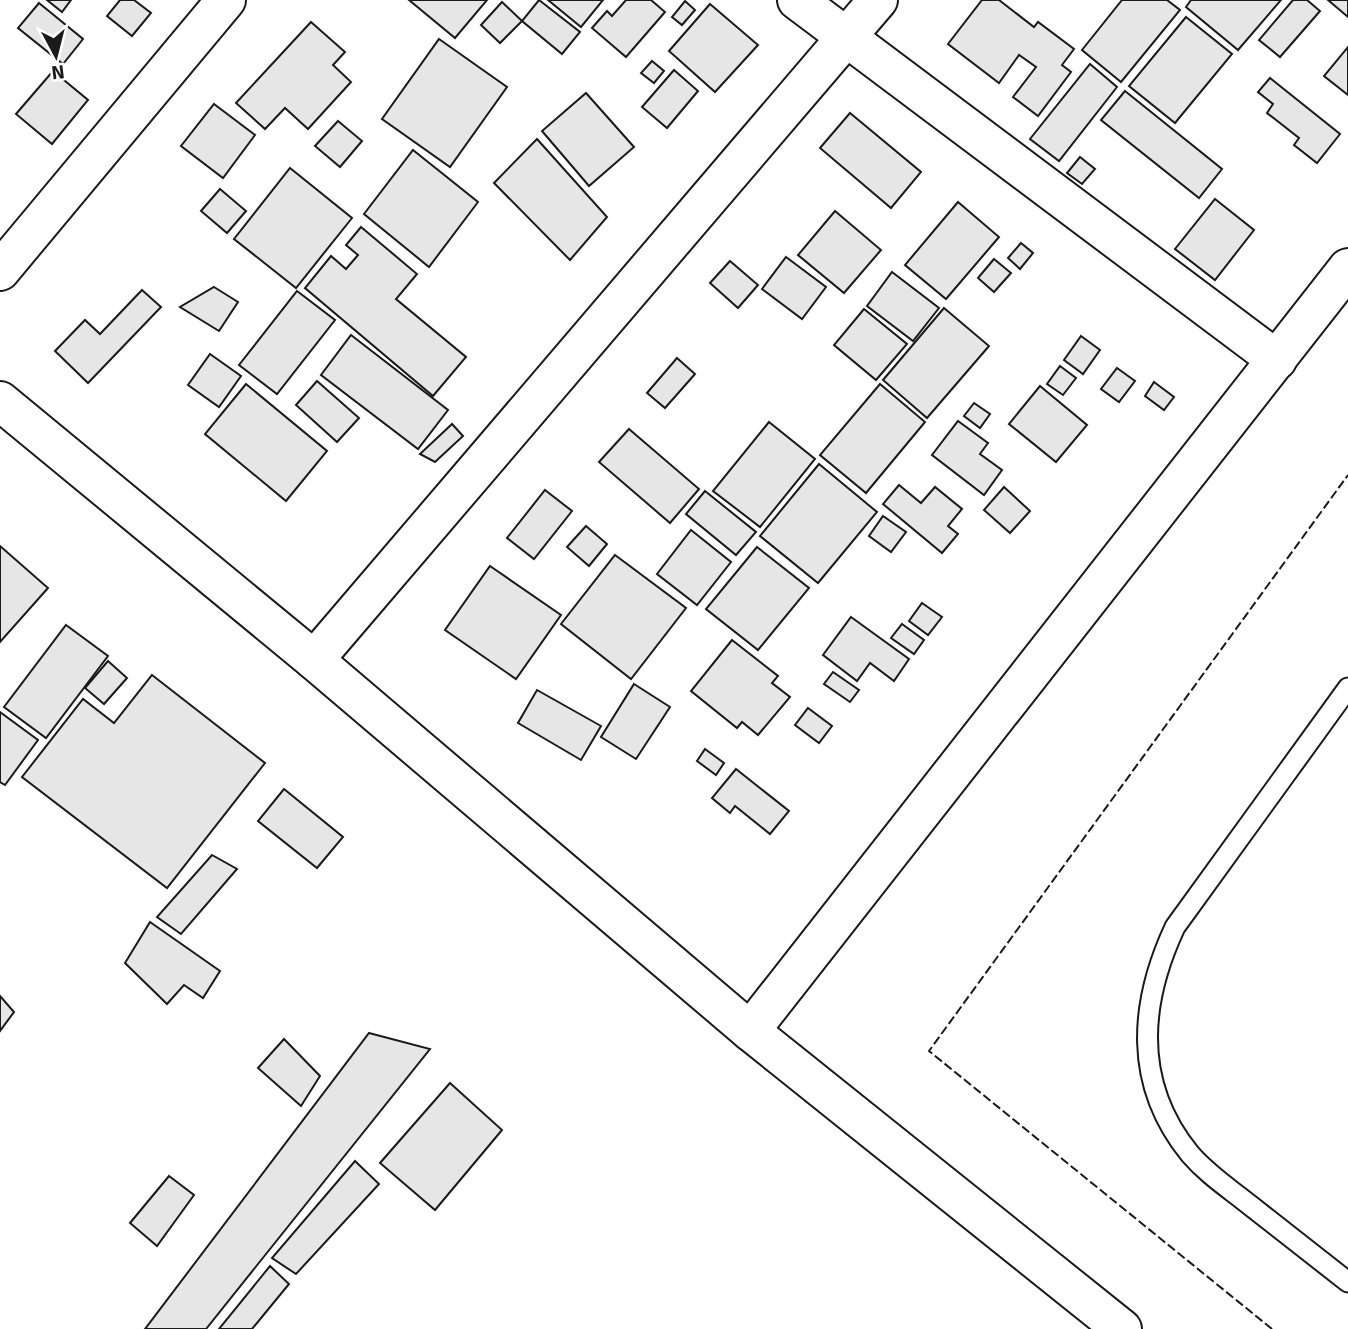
<svg xmlns="http://www.w3.org/2000/svg" width="1348" height="1329" font-family="Signika,sans-serif">
  <style>
    .building { fill: #e6e6e6; stroke: #1a1a1a; stroke-width: 2 }
    .lines { fill: none; stroke-linecap: round; stroke-linejoin: round }
    .service-casing { stroke: #1a1a1a; stroke-width: 23 }
    .minor-casing { stroke: #1a1a1a; stroke-width: 42 }
    .tertiary-casing { stroke: #1a1a1a; stroke-width: 42 }
    .service { stroke: #fff; stroke-width: 19 }
    .minor { stroke: #fff; stroke-width: 38 }
    .tertiary { stroke: #fff; stroke-width: 38 }
    .fence { stroke: #1a1a1a; stroke-width: 2; stroke-dasharray: 9 3.5; stroke-linecap: butt }
  </style>
  <rect width="100%" height="100%" fill="#fff"/>
  <g class="building">
    <path d="M47,0H71L62,12Z"/>
    <path d="M120,0H134L151,13L132,36L107,16Z"/>
    <path d="M409,0H487L455,38Z"/>
    <path d="M539,0L580,32L562,54L522,21Z"/>
    <path d="M548,0H603L581,27Z"/>
    <path d="M626,0H651L665,12L626,57L592,28L607,11L612,16Z"/>
    <path d="M982,0H999L1034,27L1038,22L1074,49L1062,65L1071,72L1038,116L1013,97L1036,67L1019,55L999,83L948,44Z"/>
    <path d="M1122,0H1167L1180,10L1121,82L1082,50Z"/>
    <path d="M1191,0H1281L1238,50L1186,7Z"/>
    <path d="M1293,0H1307L1320,11L1280,57L1259,40Z"/>
    <path d="M1328,0H1348V17Z"/>
    <path d="M685,1L695,10L682,25L672,17Z"/>
    <path d="M502,2L522,21L500,43L481,25Z"/>
    <path d="M39,3L83,39L63,64L18,28Z"/>
    <path d="M710,4L758,45L715,92L669,51Z"/>
    <path d="M1186,17L1232,54L1175,123L1129,86Z"/>
    <path d="M311,22L345,52L333,65L351,82L308,129L285,108L265,129L236,103Z"/>
    <path d="M439,39L507,87L450,167L382,119Z"/>
    <path d="M1348,47V95L1324,76Z"/>
    <path d="M652,61L664,71L654,83L641,73Z"/>
    <path d="M1090,64L1117,87L1059,161L1030,139Z"/>
    <path d="M674,70L698,91L667,128L642,107Z"/>
    <path d="M53,71L88,100L52,144L16,114Z"/>
    <path d="M1270,78L1340,134L1317,163L1294,145L1299,138L1267,113L1273,104L1258,92Z"/>
    <path d="M1125,91L1222,169L1199,198L1101,120Z"/>
    <path d="M586,93L634,147L589,186L542,131Z"/>
    <path d="M214,104L255,135L223,178L181,146Z"/>
    <path d="M850,113L921,172L891,208L820,148Z"/>
    <path d="M338,121L362,141L340,167L315,146Z"/>
    <path d="M537,139L607,217L570,260L494,183Z"/>
    <path d="M413,150L478,202L429,267L364,214Z"/>
    <path d="M1080,157L1095,169L1082,184L1067,173Z"/>
    <path d="M290,168L352,218L296,288L234,239Z"/>
    <path d="M220,189L246,211L227,233L201,211Z"/>
    <path d="M1215,199L1254,230L1215,280L1175,249Z"/>
    <path d="M958,202L999,237L946,299L905,265Z"/>
    <path d="M835,211L881,250L844,293L798,255Z"/>
    <path d="M361,227L417,274L396,299L466,357L433,396L305,288L331,256L346,269L358,255L346,245Z"/>
    <path d="M1021,243L1033,253L1020,269L1008,258Z"/>
    <path d="M786,257L826,287L802,319L762,289Z"/>
    <path d="M994,259L1011,273L994,292L978,278Z"/>
    <path d="M730,261L758,285L738,308L710,283Z"/>
    <path d="M892,272L939,308L913,341L867,306Z"/>
    <path d="M214,287L238,302L219,331L180,307Z"/>
    <path d="M142,290L161,307L88,383L55,351L85,320L100,334Z"/>
    <path d="M297,291L335,320L277,394L239,365Z"/>
    <path d="M944,308L989,346L927,418L883,380Z"/>
    <path d="M864,309L907,344L876,380L834,345Z"/>
    <path d="M351,335L448,410L418,449L321,375Z"/>
    <path d="M1081,336L1100,350L1083,374L1064,360Z"/>
    <path d="M210,354L241,376L219,407L188,385Z"/>
    <path d="M677,358L695,374L665,408L647,393Z"/>
    <path d="M1060,366L1076,378L1063,395L1047,384Z"/>
    <path d="M1117,368L1135,381L1119,402L1101,389Z"/>
    <path d="M317,381L359,418L337,442L296,405Z"/>
    <path d="M1154,382L1174,397L1164,410L1145,396Z"/>
    <path d="M246,384L327,451L286,501L205,434Z"/>
    <path d="M880,384L925,422L866,493L820,455Z"/>
    <path d="M1040,386L1087,425L1056,462L1009,424Z"/>
    <path d="M974,403L990,414L980,428L964,416Z"/>
    <path d="M958,421L988,443L980,454L1002,470L984,495L932,455Z"/>
    <path d="M769,422L815,459L760,527L713,491Z"/>
    <path d="M452,424L463,436L435,462L420,454Z"/>
    <path d="M629,429L699,489L670,523L599,462Z"/>
    <path d="M819,464L877,512L818,583L760,536Z"/>
    <path d="M899,485L921,503L935,487L962,509L948,526L958,534L942,553L883,504Z"/>
    <path d="M1004,487L1030,511L1010,533L984,510Z"/>
    <path d="M545,490L572,511L534,559L507,538Z"/>
    <path d="M705,491L756,532L736,555L686,514Z"/>
    <path d="M883,516L906,532L891,552L869,536Z"/>
    <path d="M586,526L607,544L589,566L567,547Z"/>
    <path d="M691,530L731,562L697,605L657,574Z"/>
    <path d="M0,546L48,588L0,642Z"/>
    <path d="M757,547L809,588L758,650L706,609Z"/>
    <path d="M615,555L686,608L631,679L561,624Z"/>
    <path d="M490,566L561,615L516,679L445,630Z"/>
    <path d="M922,603L942,617L928,635L909,621Z"/>
    <path d="M851,617L909,659L894,681L870,663L857,681L823,655Z"/>
    <path d="M902,624L924,640L914,654L891,638Z"/>
    <path d="M66,625L108,656L46,738L4,707Z"/>
    <path d="M732,640L778,676L772,683L790,697L758,735L742,722L737,728L691,691Z"/>
    <path d="M108,661L127,678L104,704L85,688Z"/>
    <path d="M833,672L859,690L850,702L824,684Z"/>
    <path d="M152,675L265,763L167,888L22,777L83,699L114,723Z"/>
    <path d="M634,684L670,707L636,759L601,737Z"/>
    <path d="M537,690L601,726L581,760L518,723Z"/>
    <path d="M808,708L832,726L819,743L795,725Z"/>
    <path d="M0,712L38,740L5,785L0,782Z"/>
    <path d="M705,749L724,763L716,775L697,761Z"/>
    <path d="M736,769L789,811L770,834L735,806L730,813L712,798Z"/>
    <path d="M284,789L343,837L317,868L258,821Z"/>
    <path d="M212,855L237,869L181,934L157,917Z"/>
    <path d="M150,922L220,971L203,998L184,985L167,1004L125,963Z"/>
    <path d="M0,996L14,1012L0,1031Z"/>
    <path d="M369,1033L430,1049L206,1329H145Z"/>
    <path d="M284,1039L320,1076L301,1106L258,1068Z"/>
    <path d="M450,1083L502,1130L435,1210L380,1163Z"/>
    <path d="M355,1161L379,1184L296,1274L272,1258Z"/>
    <path d="M169,1176L194,1195L157,1246L130,1223Z"/>
    <path d="M270,1266L289,1284L252,1329H219Z"/>
  </g>
  <g class="lines">
    <g class="service-casing">
      <path id="service" d="M1348,688L1175,927C1139,1004 1133,1084 1190,1154C1208,1175 1230,1189 1251,1206C1283,1231 1316,1257 1348,1282"/>
    </g>
    <g class="minor-casing">
      <g id="minor">
        <path d="M797,0L1277,360"/>
        <path d="M0,271L226,0"/>
        <path d="M314,660L878,0"/>
        <path d="M750,1031L1348,268"/>
      </g>
    </g>
    <g class="tertiary-casing">
      <path id="tertiary" d="M0,401L314,660L750,1031L1122,1329"/>
    </g>
    <use href="#service" class="service"/>
    <use href="#minor" class="minor"/>
    <use href="#tertiary" class="tertiary"/>
    <path class="fence" d="M1272,1329L929,1051L1348,475"/>
  </g>
  <g transform="translate(56 56) rotate(173)" stroke="#ffffff" stroke-width="5" paint-order="stroke">
  <path d="M0-5L12 26L0 18L-12 26Z" fill="#1a1a1a"/>
  <text y="-10" font-size="19" font-weight="bold" text-anchor="middle" fill="#1a1a1a">N</text>
  </g>
</svg>
